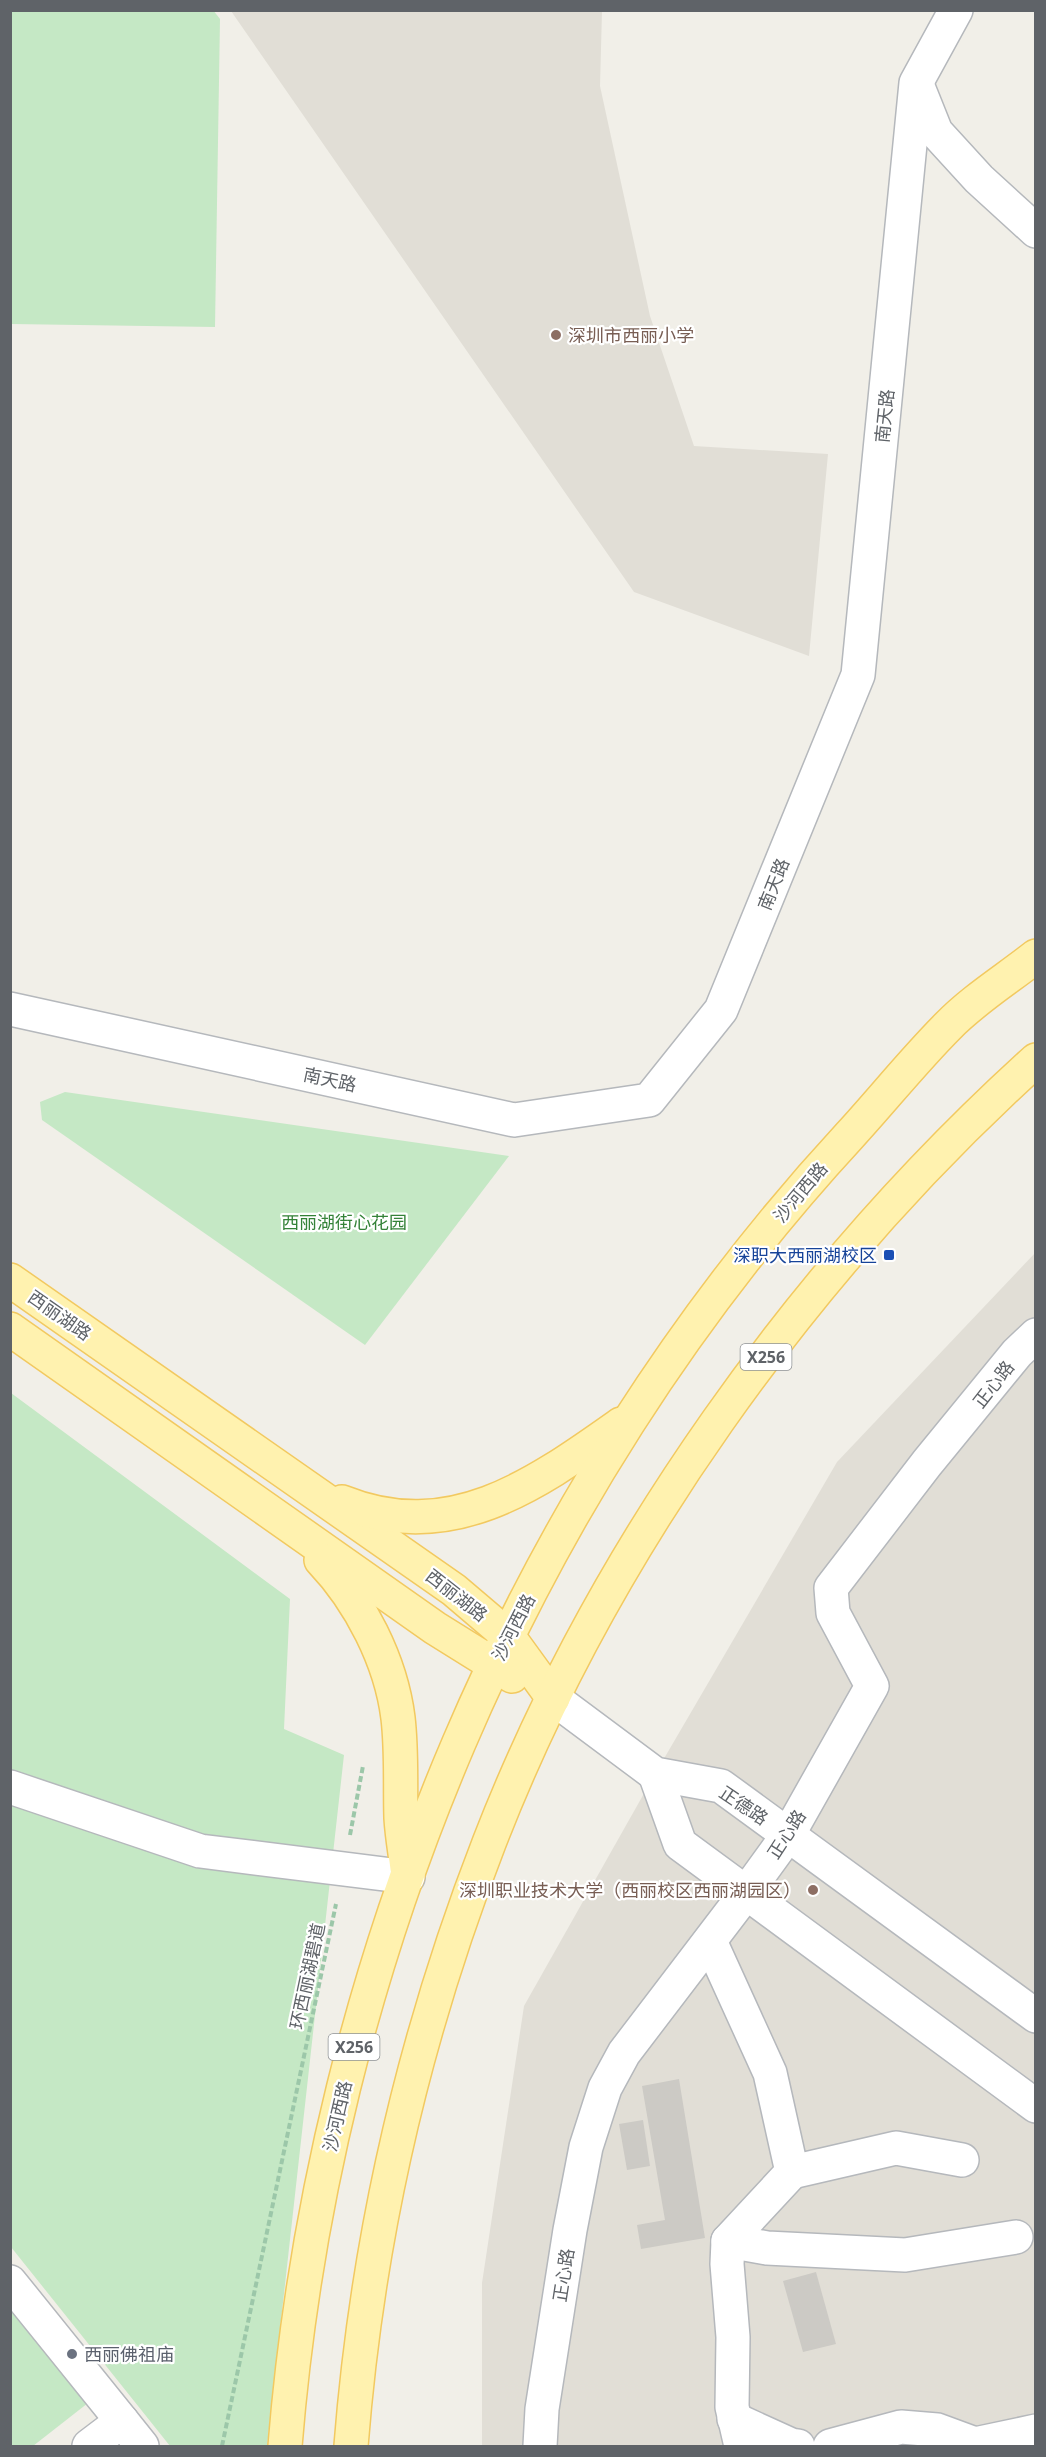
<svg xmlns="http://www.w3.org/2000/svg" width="1046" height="2457" font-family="'Noto Sans','Noto Sans SC',sans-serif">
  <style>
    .education { fill: #e1ded6 }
    .green { fill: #c5e8c5 }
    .building { fill: #cccac5 }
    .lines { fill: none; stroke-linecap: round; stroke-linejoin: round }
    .minor-casing { stroke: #b5b8bc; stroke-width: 36 }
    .major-casing { stroke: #f2c960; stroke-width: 36 }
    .path { stroke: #9cc7a9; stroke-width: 4; stroke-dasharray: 6 3; stroke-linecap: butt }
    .minor { stroke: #fff; stroke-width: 33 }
    .major { stroke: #fff2af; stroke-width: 33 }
    .education-dot { fill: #8d6e63; stroke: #fff; stroke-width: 2 }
    .transit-dot { fill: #1a4fb4; stroke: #fff; stroke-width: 2 }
    .worship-dot { fill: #6b7280; stroke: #fff; stroke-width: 2 }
    .labels { text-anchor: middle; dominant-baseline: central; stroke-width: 4.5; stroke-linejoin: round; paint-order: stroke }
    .shield { fill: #fff; stroke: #8f9295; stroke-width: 1.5 }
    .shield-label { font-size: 16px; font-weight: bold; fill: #5f6368 }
    .education-label { font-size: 18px; fill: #785e54; stroke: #fff; text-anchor: start }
    .street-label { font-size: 18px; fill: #5f6368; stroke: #fff }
    .park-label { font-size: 18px; fill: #348238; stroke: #fff }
    .transit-label { font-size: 18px; fill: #164399; stroke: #fff; text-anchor: end }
    .worship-label { font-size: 18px; fill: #5b616d; stroke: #fff; text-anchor: start }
  </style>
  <rect width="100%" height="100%" fill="#f1efe8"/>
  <g class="education">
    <path d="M231,11H602L600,86L650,316L694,446L828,454L809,656L634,592Z"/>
    <path d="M1035,1253V2446H482V2283L524,2006L655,1774L837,1462Z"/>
  </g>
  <g class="green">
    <path d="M11,10H213L220,19L215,327L11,324Z"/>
    <path d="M65,1092L509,1156L365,1345L42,1120L40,1102Z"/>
    <path d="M11,1393L290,1599L284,1729L344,1755L267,2446H170L11,2247Z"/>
    <path d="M10,2304L88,2403L33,2446H11Z"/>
  </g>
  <g class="building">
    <path d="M679,2079L705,2238L641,2249L637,2225L665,2220L642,2086Z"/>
    <path d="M643,2120L650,2166L627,2170L619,2124Z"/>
    <path d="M816,2272L836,2344L803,2352L783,2281Z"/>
  </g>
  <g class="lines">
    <g class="minor-casing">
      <g id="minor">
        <path d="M918,87L936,132L979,179L1036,231"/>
        <path d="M10,1009L514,1120L649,1100L721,1010L858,675L916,83L956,10"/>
        <path d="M553,1698L655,1774L721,1786L1036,2016"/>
        <path d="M655,1774L680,1844L1036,2106"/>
        <path d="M10,1787L200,1851L408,1877"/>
        <path d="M710,1941L770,2073L792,2172L728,2241L727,2264L733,2337L732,2407L741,2446"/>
        <path d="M792,2172L896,2148L962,2160"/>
        <path d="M728,2241L767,2248L905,2255L1016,2237"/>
        <path d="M10,2282L122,2421"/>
        <path d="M734,2419L791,2445L798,2446"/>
        <path d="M89,2446L122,2421L142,2446"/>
        <path d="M540,2446L542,2409L570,2230L586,2147L605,2088L624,2053L746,1893L788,1835L872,1686L833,1613L831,1588L927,1463L1017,1353L1036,1335"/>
        <path d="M830,2446L901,2427L937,2430L975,2444L1036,2431"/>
      </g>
    </g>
    <g class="major-casing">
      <g id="major">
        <path d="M10,1280L454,1590L508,1636L553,1698"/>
        <path d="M10,1329L435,1628L512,1676"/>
        <path d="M342,1502C451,1546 536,1484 621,1424"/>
        <path d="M321,1560C360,1601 391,1661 398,1718C402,1752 400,1785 401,1818C402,1835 405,1852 407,1868"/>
        <path d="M285,2446C324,1964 521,1491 850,1135C883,1099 914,1060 948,1026C973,1000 1007,979 1036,956"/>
        <path d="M351,2446C367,2241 414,2036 489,1843C602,1551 804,1270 1036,1060"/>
      </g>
    </g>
    <g class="path">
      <path d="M350,1835L363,1766"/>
      <path d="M222,2446L336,1904"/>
    </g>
    <use href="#minor" class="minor"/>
    <use href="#major" class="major"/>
  </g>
  <g class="education-dot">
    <circle cx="556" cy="335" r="6"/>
    <circle cx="813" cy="1890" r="6"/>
  </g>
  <rect class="transit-dot" x="883" y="1249" width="12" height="12" rx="3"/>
  <circle class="worship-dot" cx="72" cy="2354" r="6"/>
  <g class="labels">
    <g class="shield">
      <rect x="740.5" y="1344" width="51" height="26" rx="4.5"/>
      <rect x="328.5" y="2034" width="51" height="26" rx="4.5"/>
    </g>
    <g class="shield-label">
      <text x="766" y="1357">X256</text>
      <text x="354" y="2047">X256</text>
    </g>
    <g class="education-label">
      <text x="568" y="335">深圳市西丽小学</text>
      <text x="801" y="1890" text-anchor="end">深圳职业技术大学（西丽校区西丽湖园区）</text>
    </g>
    <g class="street-label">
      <text transform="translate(884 416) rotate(-84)">南天路</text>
      <text transform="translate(773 884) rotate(-68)">南天路</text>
      <text transform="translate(330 1079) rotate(12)">南天路</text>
      <text transform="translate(800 1192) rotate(-50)">沙河西路</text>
      <text transform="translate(60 1315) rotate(35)">西丽湖路</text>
      <text transform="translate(993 1384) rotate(-52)">正心路</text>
      <text transform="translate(457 1595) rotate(38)">西丽湖路</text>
      <text transform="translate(513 1627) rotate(-63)">沙河西路</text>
      <text transform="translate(744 1805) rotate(34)">正德路</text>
      <text transform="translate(786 1834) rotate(-57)">正心路</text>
      <text transform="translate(307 1976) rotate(-78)">环西丽湖碧道</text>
      <text transform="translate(337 2116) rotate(-77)">沙河西路</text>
      <text transform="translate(563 2275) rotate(-81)">正心路</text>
    </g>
    <g class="park-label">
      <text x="344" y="1222">西丽湖街心花园</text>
    </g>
    <g class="transit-label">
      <text x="877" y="1255">深职大西丽湖校区</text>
    </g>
    <g class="worship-label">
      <text x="84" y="2354">西丽佛祖庙</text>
    </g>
  </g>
  <rect width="1046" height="2457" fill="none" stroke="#5f6368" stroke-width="24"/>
</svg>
